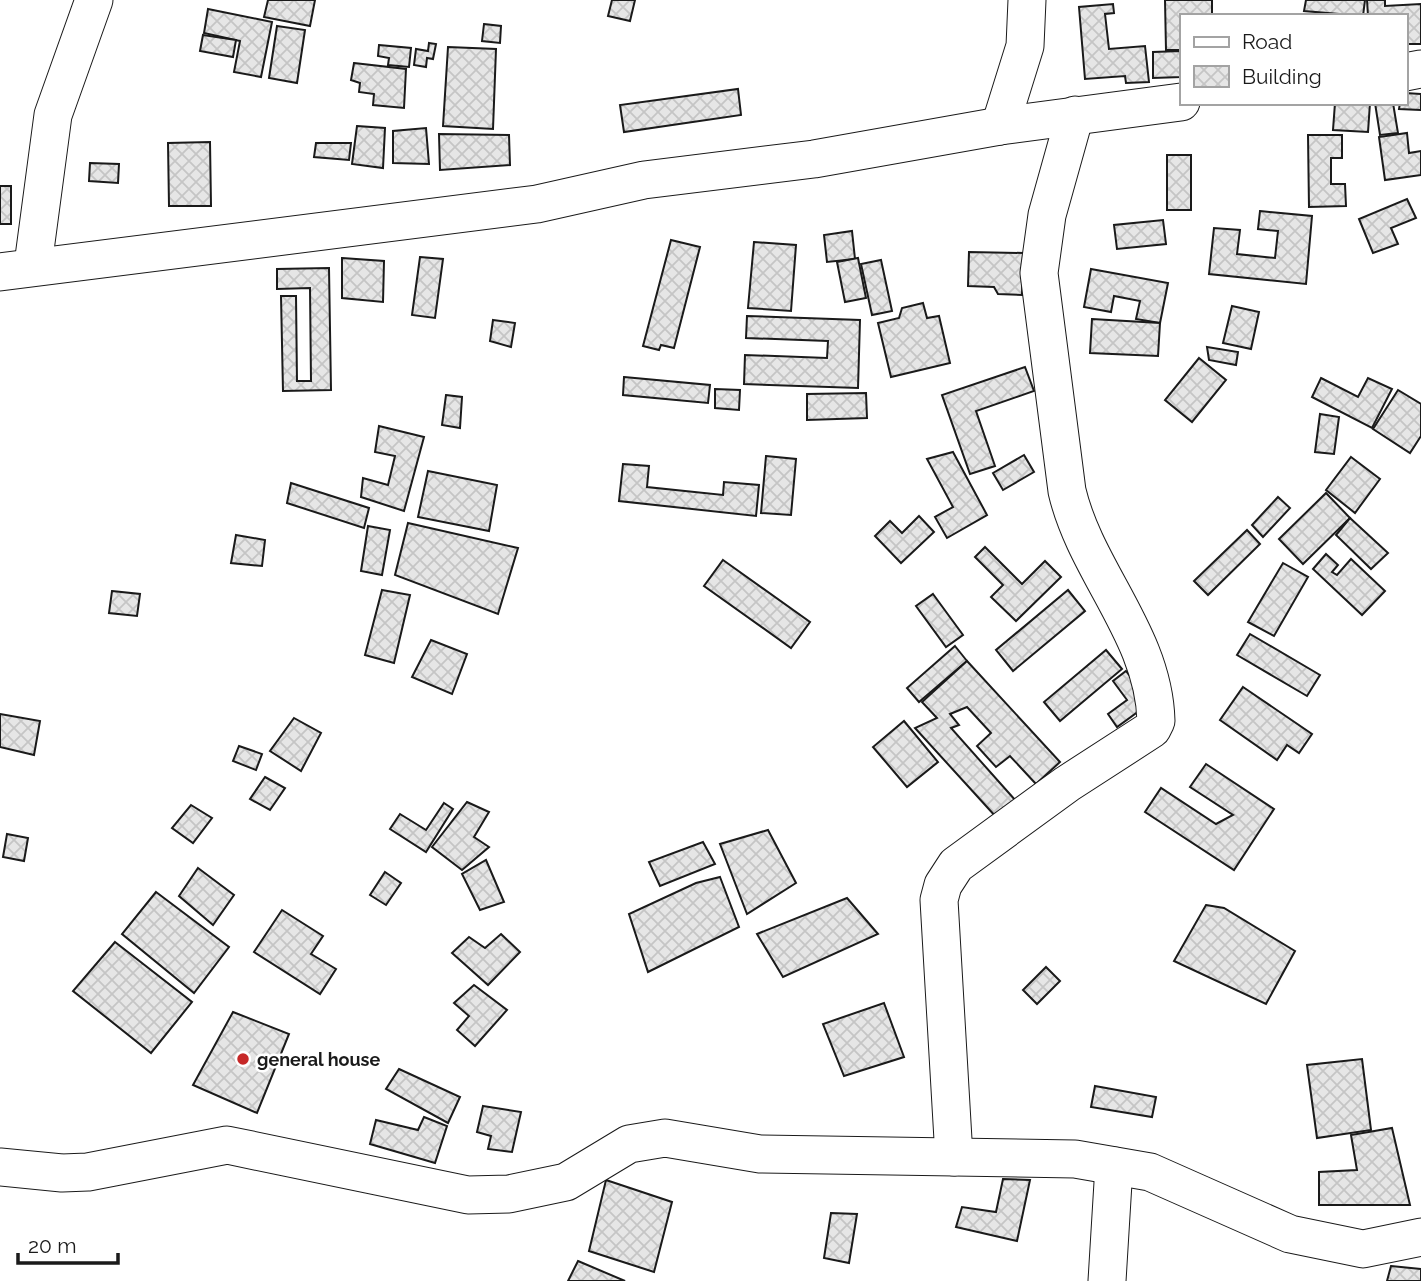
<svg xmlns="http://www.w3.org/2000/svg" width="1421" height="1281" font-family="Raleway,sans-serif">
  <style>
    .building { fill: url(#building-cross-hatch); stroke: #1a1a1a; stroke-width: 2 }
    .lines { fill: none; stroke-linecap: round; stroke-linejoin: round }
    .minor-casing { stroke: #1a1a1a; stroke-width: 39 }
    .minor { stroke: #fff; stroke-width: 37 }
    .poi-dot { fill: #c62828; stroke: #fff; stroke-width: 2.5 }
    .labels { text-anchor: middle; dominant-baseline: central; stroke-width: 5; stroke-linejoin: round; paint-order: stroke }
    .poi-label { font-size: 18px; font-weight: bold; fill: #1a1a1a; stroke: #fff; text-anchor: start }
  </style>
  <defs>
    <pattern id="building-cross-hatch" width="8" height="8" patternUnits="userSpaceOnUse" patternTransform="scale(1.75)"><rect width="8" height="8" fill="#e6e6e6"/><path d="M0 0l8 8M0 8l8-8" fill="none" stroke="#c5c5c5"/></pattern>
  </defs>
  <rect width="100%" height="100%" fill="#fff"/>
  <g class="building">
    <path d="M268,0H315L310,26L264,17Z"/>
    <path d="M612,0H635L630,21L608,16Z"/>
    <path d="M1165,0H1212V16H1181V50H1166Z"/>
    <path d="M1306,0H1365L1363,16L1304,11Z"/>
    <path d="M1367,0H1385V6L1421,4V44H1405V16H1368Z"/>
    <path d="M1113,4L1114,13L1105,14L1109,49L1145,46L1149,82L1126,83L1125,76L1085,79L1079,7Z"/>
    <path d="M208,9L272,22L261,77L234,72L240,41L204,33Z"/>
    <path d="M484,24L501,26L500,43L482,41Z"/>
    <path d="M277,26L305,30L297,83L269,78Z"/>
    <path d="M203,35L236,40L233,57L200,51Z"/>
    <path d="M429,43L436,44L433,59L427,58L426,67L414,65L416,49L428,51Z"/>
    <path d="M379,45L411,48L409,67L388,65L389,58L378,56Z"/>
    <path d="M448,47L496,49L493,129L443,126Z"/>
    <path d="M1181,51V77L1153,78V52Z"/>
    <path d="M354,63L406,69L404,108L373,105L374,94L359,92L360,83L351,80Z"/>
    <path d="M738,89L741,115L624,132L620,105Z"/>
    <path d="M1405,93L1421,94V110L1399,109L1400,103H1405Z"/>
    <path d="M1335,103H1370L1368,132L1333,130Z"/>
    <path d="M1375,103H1393L1398,133L1380,135Z"/>
    <path d="M357,126L385,128L383,168L352,164Z"/>
    <path d="M426,128L429,164L393,163V131Z"/>
    <path d="M1407,133L1409,153L1421,151V175L1385,180L1379,137Z"/>
    <path d="M439,134L509,135L510,165L440,170Z"/>
    <path d="M1308,135H1342V158H1331V184H1345L1346,206L1309,207Z"/>
    <path d="M210,142L211,206H169L168,143Z"/>
    <path d="M316,143H351L349,160L314,157Z"/>
    <rect x="1167" y="155" width="24" height="55"/>
    <path d="M90,163L119,164L118,183L89,181Z"/>
    <rect x="0" y="186" width="11" height="38"/>
    <path d="M1407,199L1416,218L1391,228L1398,244L1373,253L1359,219Z"/>
    <path d="M1260,211L1312,216L1306,284L1209,274L1214,228L1240,230L1237,254L1275,258L1278,231L1258,229Z"/>
    <path d="M1163,220L1166,244L1117,249L1114,225Z"/>
    <path d="M852,231L855,259L827,262L824,235Z"/>
    <path d="M671,240L700,247L674,348L661,345L659,350L643,346Z"/>
    <path d="M754,242L796,245L791,311L748,308Z"/>
    <path d="M969,252L1023,253L1022,295L998,294L994,287L968,286Z"/>
    <path d="M420,257L443,259L435,318L412,315Z"/>
    <path d="M342,258L384,261L383,302L342,298Z"/>
    <path d="M858,258L866,298L845,302L837,262Z"/>
    <path d="M881,260L892,311L872,315L861,264Z"/>
    <path d="M329,268L331,390L283,391L281,296H296L297,381H311L310,288L277,289V269Z"/>
    <path d="M1091,269L1168,283L1160,323L1136,319L1140,301L1114,296L1111,312L1084,307Z"/>
    <path d="M923,303L927,318L939,316L950,363L891,377L878,323L899,318L902,308Z"/>
    <path d="M1232,306L1259,312L1251,349L1223,343Z"/>
    <path d="M747,316L860,320L858,388L744,384L745,355L827,358L828,341L746,338Z"/>
    <path d="M1092,319L1160,323L1158,356L1090,353Z"/>
    <path d="M493,320L515,323L511,347L490,341Z"/>
    <path d="M1207,347L1238,352L1236,365L1209,360Z"/>
    <path d="M1199,358L1226,380L1192,422L1165,400Z"/>
    <path d="M1025,367L1034,391L976,411L995,466L970,474L942,395Z"/>
    <path d="M624,377L710,385L708,403L623,395Z"/>
    <path d="M1321,378L1358,397L1368,378L1392,389L1372,428L1312,397Z"/>
    <path d="M715,389L740,390L739,410L715,408Z"/>
    <path d="M1398,390L1421,404V436L1410,453L1373,429Z"/>
    <path d="M866,393L867,418L807,420V394Z"/>
    <path d="M446,395L462,397L460,428L442,425Z"/>
    <path d="M1320,414L1339,417L1334,454L1315,452Z"/>
    <path d="M379,426L424,437L404,511L361,497L363,478L388,485L395,456L375,452Z"/>
    <path d="M953,452L987,515L947,538L935,517L953,507L927,459Z"/>
    <path d="M1024,455L1034,472L1003,490L993,473Z"/>
    <path d="M766,456L796,459L791,515L761,513Z"/>
    <path d="M1351,457L1380,479L1355,513L1326,490Z"/>
    <path d="M623,464L649,466L647,487L723,495L724,482L759,485L756,516L619,501Z"/>
    <path d="M428,471L497,485L489,531L418,517Z"/>
    <path d="M291,483L369,508L364,528L287,503Z"/>
    <path d="M1326,493L1350,518L1303,564L1279,539Z"/>
    <path d="M1278,497L1290,508L1263,537L1252,525Z"/>
    <path d="M919,516L934,532L901,563L875,536L890,521L902,533Z"/>
    <path d="M1350,518L1388,553L1371,569L1336,535Z"/>
    <path d="M408,523L518,548L498,614L395,575Z"/>
    <path d="M368,526L390,530L382,575L361,571Z"/>
    <path d="M1247,530L1260,544L1208,595L1194,581Z"/>
    <path d="M236,535L265,540L262,566L231,563Z"/>
    <path d="M985,547L1022,584L1045,561L1061,577L1016,621L991,597L1003,585L975,557Z"/>
    <path d="M1326,554L1338,565L1332,572L1337,575L1351,559L1385,591L1362,615L1313,569Z"/>
    <path d="M723,560L810,622L791,648L704,586Z"/>
    <path d="M1283,563L1308,577L1274,636L1248,622Z"/>
    <path d="M382,590L410,595L394,663L365,655Z"/>
    <path d="M1068,590L1085,611L1013,671L996,650Z"/>
    <path d="M112,591L140,594L137,616L109,613Z"/>
    <path d="M933,594L963,635L946,647L916,606Z"/>
    <path d="M1250,634L1320,675L1307,696L1237,655Z"/>
    <path d="M431,640L467,654L452,694L412,677Z"/>
    <path d="M955,646L967,661L919,702L907,688Z"/>
    <path d="M1106,650L1122,669L1060,721L1044,702Z"/>
    <path d="M967,661L1060,762L1036,784L1010,756L996,767L977,746L991,733L967,707L950,714L959,725L951,728L1016,801L997,818L915,728L937,718L922,702Z"/>
    <path d="M1126,671L1150,703L1117,727L1108,714L1127,700L1113,681Z"/>
    <path d="M1243,687L1312,734L1299,753L1287,745L1277,760L1220,720Z"/>
    <path d="M0,714L40,721L34,755L0,747Z"/>
    <path d="M294,718L321,733L301,771L270,751Z"/>
    <path d="M904,721L938,762L907,787L873,747Z"/>
    <path d="M239,746L262,754L256,770L233,761Z"/>
    <path d="M1206,764L1274,809L1234,870L1145,812L1161,788L1216,824L1233,815L1190,787Z"/>
    <path d="M265,777L285,788L270,810L250,799Z"/>
    <path d="M467,802L489,812L474,837L489,847L462,870L432,847Z"/>
    <path d="M444,803L453,809L426,852L390,829L400,814L426,830Z"/>
    <path d="M191,805L212,818L193,843L172,828Z"/>
    <path d="M768,830L796,883L747,914L720,844Z"/>
    <path d="M7,834L28,838L24,861L3,857Z"/>
    <path d="M703,842L715,864L660,886L649,862Z"/>
    <path d="M486,860L504,902L480,910L462,874Z"/>
    <path d="M198,868L234,895L213,925L179,896Z"/>
    <path d="M385,872L401,883L386,905L370,895Z"/>
    <path d="M720,877L739,927L648,972L629,914L696,883Z"/>
    <path d="M156,892L229,947L194,993L122,934Z"/>
    <path d="M847,898L878,934L783,977L757,934Z"/>
    <path d="M1206,905L1224,908L1295,951L1266,1004L1174,961Z"/>
    <path d="M282,910L323,936L311,954L336,969L320,994L254,952Z"/>
    <path d="M501,934L520,952L488,985L452,953L469,937L485,948Z"/>
    <path d="M115,942L192,1002L151,1053L73,991Z"/>
    <path d="M1046,967L1060,981L1037,1004L1023,990Z"/>
    <path d="M474,985L507,1010L475,1046L457,1030L469,1016L454,1003Z"/>
    <path d="M884,1003L904,1057L844,1076L823,1024Z"/>
    <path d="M233,1012L289,1034L257,1113L193,1085Z"/>
    <path d="M1362,1059L1371,1130L1317,1138L1307,1065Z"/>
    <path d="M399,1069L460,1097L448,1123L386,1089Z"/>
    <path d="M1095,1086L1156,1097L1152,1117L1091,1107Z"/>
    <path d="M483,1106L521,1112L512,1152L488,1149L491,1136L477,1132Z"/>
    <path d="M424,1117L447,1126L435,1163L370,1144L376,1120L418,1130Z"/>
    <path d="M1392,1128L1410,1205H1319V1172L1357,1170L1351,1135Z"/>
    <path d="M1003,1179L1030,1180L1017,1241L956,1227L962,1207L996,1212Z"/>
    <path d="M606,1180L672,1202L654,1272L589,1251Z"/>
    <path d="M831,1213L857,1214L849,1263L824,1258Z"/>
    <path d="M578,1261L625,1281H568Z"/>
    <path d="M1391,1266L1421,1269V1281H1387Z"/>
  </g>
  <g class="lines">
    <g class="minor-casing">
      <g id="minor">
        <path d="M1405,72L1421,69"/>
        <path d="M1000,126L1025,46L1027,0"/>
        <path d="M33,265L53,115L94,0"/>
        <path d="M0,272L537,204L644,180L814,159L1000,126L1181,102"/>
        <path d="M954,1157L939,900L943,885L956,865L1067,784L1152,729L1156,721C1154,635 1086,572 1067,491L1039,273L1047,215L1075,115"/>
        <path d="M0,1167L62,1173L88,1172L227,1145L468,1195L509,1194L566,1182L629,1144L665,1138L760,1154L1075,1159L1150,1172L1290,1234L1363,1249L1421,1237"/>
        <path d="M1107,1281L1114,1166"/>
      </g>
    </g>
    <use href="#minor" class="minor"/>
  </g>
  <circle class="poi-dot" cx="243" cy="1059" r="7"/>
  <g class="labels">
    <g class="poi-label">
      <text x="257" y="1059">general house</text>
    </g>
  </g>
  <rect x="1180" y="14" width="228" height="91" fill="#ffffff" stroke="#a3a3a3" stroke-width="2"/>
  <rect x="1194" y="37" width="35" height="10" fill="#ffffff" stroke="#a3a3a3" stroke-width="2"/>
  <text x="1242" y="49" font-size="21" fill="#1a1a1a">Road</text>
  <rect x="1194" y="66" width="35" height="21" fill="url(#building-cross-hatch)" stroke="#a3a3a3" stroke-width="2"/>
  <text x="1242" y="84" font-size="21" fill="#1a1a1a">Building</text>
  <path d="M18 1253v10h100v-10" fill="none" stroke="#1a1a1a" stroke-width="3.5"/>
  <text x="28" y="1253" font-size="21" fill="#1a1a1a" stroke="#ffffff" stroke-width="5" paint-order="stroke">20 m</text>
</svg>
